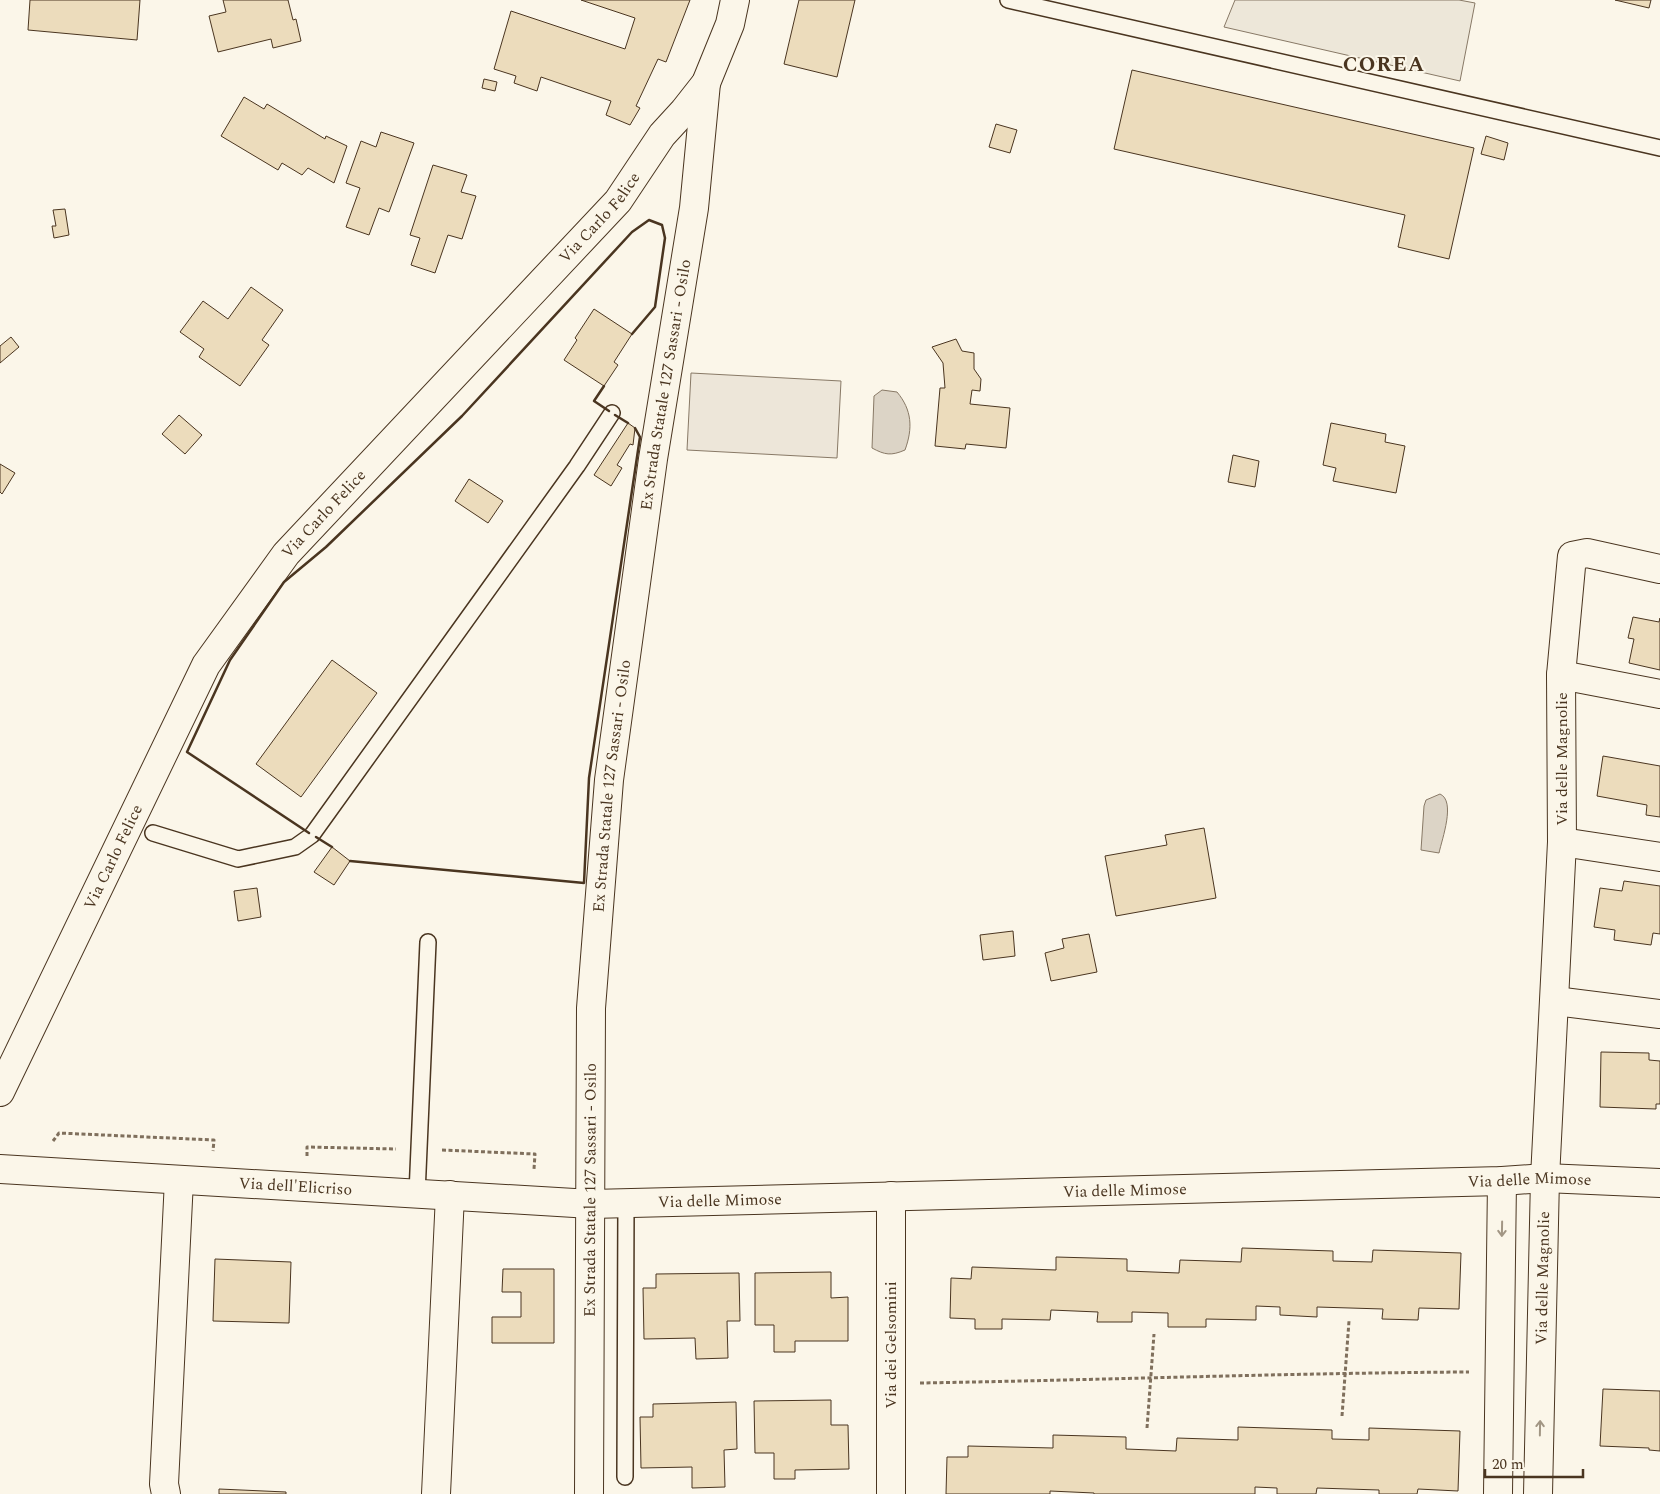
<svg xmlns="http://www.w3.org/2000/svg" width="1660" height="1494" font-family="Spectral,serif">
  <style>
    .green { fill: #ede6d9; stroke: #887966 }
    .parking { fill: #ede7d9; stroke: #887966 }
    .water { fill: #dcd4c6; stroke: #887966 }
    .building { fill: #ecdcbc; stroke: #4a3520 }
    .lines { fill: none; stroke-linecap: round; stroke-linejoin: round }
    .service-casing { stroke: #4a3520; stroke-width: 18 }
    .minor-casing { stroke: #4a3520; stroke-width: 30 }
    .tertiary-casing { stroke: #4a3520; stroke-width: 30 }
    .secondary-casing { stroke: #4a3520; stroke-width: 30 }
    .path { stroke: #7f6f5c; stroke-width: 3; stroke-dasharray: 4 2.5; stroke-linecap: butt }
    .service { stroke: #fbf6e9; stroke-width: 15 }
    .minor { stroke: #fbf6e9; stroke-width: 28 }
    .tertiary { stroke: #fbf6e9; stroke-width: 28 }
    .secondary { stroke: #fbf6e9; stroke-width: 28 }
    .wall { stroke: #4a3520; stroke-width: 2.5 }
    .oneway { stroke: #a29684 }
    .labels { text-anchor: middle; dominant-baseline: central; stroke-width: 4; stroke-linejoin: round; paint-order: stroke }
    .street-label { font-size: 16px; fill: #4a3520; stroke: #fbf6e9 }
    .district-label { font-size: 21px; font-weight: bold; letter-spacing: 1px; fill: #4a3520; stroke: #fbf6e9 }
  </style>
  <rect width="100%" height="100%" fill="#fbf6e9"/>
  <path class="green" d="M691,373L841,381L837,458L687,450Z"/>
  <path class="parking" d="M1235,0H1459L1475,3L1460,81L1224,27Z"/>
  <g class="water">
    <path d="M882,390L897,392C912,410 913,428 905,450C891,456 885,455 872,448L874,396Z"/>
    <path d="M1440,794C1456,801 1442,839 1439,853L1421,850L1424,806L1426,800Z"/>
  </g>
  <g class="building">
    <path d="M30,0H140L137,40L28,30Z"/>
    <path d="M223,0H288L293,20L296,19L301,41L273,48L271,39L218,52L209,16L226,12Z"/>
    <path d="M581,0H690L666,62L658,59L636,106L640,108L630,125L606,115L611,101L541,77L537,91L514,83L516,76L494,69L511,11L625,49L635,18Z"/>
    <path d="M799,0H855L837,77L784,64Z"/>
    <path d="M1615,0H1651L1649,8Z"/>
    <path d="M1132,70L1474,148L1449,259L1398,247L1405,215L1114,149Z"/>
    <path d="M484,79L497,82L495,91L482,88Z"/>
    <path d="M244,97L264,109L267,104L325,139L326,136L347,146L334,183L308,168L302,175L282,163L278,170L221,136Z"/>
    <path d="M996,124L1017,130L1010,153L989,147Z"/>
    <path d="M381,132L414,143L389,212L379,208L369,235L346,227L360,188L346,183L361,141L376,147Z"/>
    <path d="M1486,136L1508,143L1504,160L1481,154Z"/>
    <path d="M433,165L467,175L461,192L476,196L462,239L448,235L435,273L411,265L420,238L410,235Z"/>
    <path d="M65,209L69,235L54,238L52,226H56L53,210Z"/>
    <path d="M251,287L283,310L262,340L269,345L240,386L199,357L204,349L180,332L203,301L228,319Z"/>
    <path d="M594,309L632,334L614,362L618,365L604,386L564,360L577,340L575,338Z"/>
    <path d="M11,337L19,347L0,363V346Z"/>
    <path d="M956,339L962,351L974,353V369L981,379L980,391L972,390L970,404L1010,408L1006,448L966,444L965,449L935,446L940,388H945L943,363L932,347Z"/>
    <path d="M179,415L202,435L185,454L162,434Z"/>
    <path d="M628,423L635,428L633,445L630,444L617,465L622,468L611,486L594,475Z"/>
    <path d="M1331,423L1386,434L1385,442L1405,446L1396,493L1333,481L1336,468L1323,465Z"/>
    <path d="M1233,455L1259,461L1255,487L1228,482Z"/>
    <path d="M0,464L15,473L2,494L0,492Z"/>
    <path d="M469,479L503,501L488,523L455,501Z"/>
    <path d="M1633,617L1659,622L1660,618V670L1629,663L1634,639L1628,638Z"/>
    <path d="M332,660L377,693L301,797L256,764Z"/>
    <path d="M1603,756L1660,766V817L1646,815L1647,805L1597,796Z"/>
    <path d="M1204,828L1216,898L1116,916L1105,856L1167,845L1165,835Z"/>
    <path d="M332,847L350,861L334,885L314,872Z"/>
    <path d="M1624,881L1660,886V934L1653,933L1651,945L1614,940L1615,930L1594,927L1600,888L1622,891Z"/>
    <path d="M257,888L261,917L238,921L234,891Z"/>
    <path d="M1013,931L1015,956L983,960L980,935Z"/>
    <path d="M1089,934L1097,972L1051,981L1045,953L1064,948L1062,939Z"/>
    <path d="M1601,1052L1649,1053V1060L1660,1061V1104H1656V1109L1600,1107Z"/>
    <path d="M1242,1248L1333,1251V1261L1372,1262L1373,1250L1461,1253L1459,1309L1419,1308L1418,1320L1382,1319L1383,1309L1317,1307V1317L1280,1315V1307L1256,1306V1320L1206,1319V1327H1168V1313L1132,1312V1322H1097L1098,1312L1051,1310L1050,1320L1002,1319V1329H975V1319L950,1318L951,1278L971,1279L972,1267L1056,1270V1257L1127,1259V1271L1179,1273L1180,1260L1241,1262Z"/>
    <path d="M215,1259L291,1262L289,1323L213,1321Z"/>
    <path d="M503,1269H554V1343H492V1317H521V1292H502Z"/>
    <path d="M831,1272V1298L848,1297V1341H795V1352H774V1325H755V1273Z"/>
    <path d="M739,1273L740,1321H727L728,1358L696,1359L695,1338L644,1339L643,1288H656V1274Z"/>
    <path d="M1603,1389L1660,1391V1451L1649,1450V1448L1600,1446Z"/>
    <path d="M831,1400V1425H848L849,1469L795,1470V1479H774V1453H755L754,1401Z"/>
    <path d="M736,1402L737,1449L724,1450L725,1487L692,1488V1467L641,1468L640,1417H653V1404Z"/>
    <path d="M1238,1427L1332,1430V1439L1369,1440V1428L1460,1431L1458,1491L1418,1489L1417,1494H1379V1490L1317,1488L1316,1494H1277V1488L1255,1487V1494H1094V1493L1050,1491V1494H946L947,1457H968V1446L1053,1448V1435L1126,1437V1449L1176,1451L1177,1438L1238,1440Z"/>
    <path d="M219,1489L286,1492V1494H219Z"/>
  </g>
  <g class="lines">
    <g class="service-casing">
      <g id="service">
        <path d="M1008,0L1660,148"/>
        <path d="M153,833L238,859L295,847L312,835L577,466L612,413"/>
        <path d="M417,1194L428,942"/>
        <path d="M625,1477L626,1203"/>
      </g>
    </g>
    <g class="minor-casing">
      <g id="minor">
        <path d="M1561,675L1572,556L1587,553L1660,569"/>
        <path d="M1562,842L1660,857"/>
        <path d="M1555,1001L1660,1014"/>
        <path id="s1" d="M0,1169L591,1204L1502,1181L1545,1178L1660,1183"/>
        <path d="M891,1196V1494"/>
        <path d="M166,1494L164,1484L179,1180"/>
        <path d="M436,1494L450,1195"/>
        <path d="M1498,1494L1502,1181"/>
        <path id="s2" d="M1538,1494L1545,1178L1562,842L1561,675L1660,694"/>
      </g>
    </g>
    <g class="tertiary-casing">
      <g id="tertiary">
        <path id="s3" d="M589,1494L591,1008L609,780L653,459L694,208L706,83"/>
      </g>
    </g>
    <g class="secondary-casing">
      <g id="secondary">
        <path id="s4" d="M0,1092L206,665L286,554L618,201L662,135L684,111L706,83L730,24L735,0"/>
      </g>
    </g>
    <g class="path">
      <path d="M53,1141L59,1133L214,1140L213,1151"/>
      <path d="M442,1150L535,1154L534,1169"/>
      <path d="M307,1156V1147L396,1149"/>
      <path d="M920,1383C1103,1380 1286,1373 1469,1372"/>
      <path d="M1342,1416L1349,1321"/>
      <path d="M1147,1428L1154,1334"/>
    </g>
    <use href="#service" class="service"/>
    <use href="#minor" class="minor"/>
    <use href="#tertiary" class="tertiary"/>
    <use href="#secondary" class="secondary"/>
    <g class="wall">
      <path d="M604,386L594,401L609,411"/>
      <path d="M615,415L628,423"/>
      <path d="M309,833L187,752L230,660L284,582L326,547L462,416L632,232L649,220L662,225L665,238L655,307L632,334"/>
      <path d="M316,837L332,847"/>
      <path d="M350,861L584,883L589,778L640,437L635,428"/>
    </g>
  </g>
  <defs><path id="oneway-shaft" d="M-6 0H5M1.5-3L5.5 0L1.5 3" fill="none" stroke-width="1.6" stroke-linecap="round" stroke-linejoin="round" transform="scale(1.25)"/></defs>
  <g class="oneway">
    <use href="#oneway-shaft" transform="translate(1502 1229) rotate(91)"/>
    <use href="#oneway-shaft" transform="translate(1540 1428) rotate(-89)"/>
  </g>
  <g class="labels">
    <g class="street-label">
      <text stroke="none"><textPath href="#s4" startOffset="1071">Via Carlo Felice</textPath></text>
      <text stroke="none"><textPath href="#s3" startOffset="1114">Ex Strada Statale 127 Sassari - Osilo</textPath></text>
      <text stroke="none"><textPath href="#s4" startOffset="666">Via Carlo Felice</textPath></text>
      <text transform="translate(1562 759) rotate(-90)">Via delle Magnolie</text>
      <text stroke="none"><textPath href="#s3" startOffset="709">Ex Strada Statale 127 Sassari - Osilo</textPath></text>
      <text stroke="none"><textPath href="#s4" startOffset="261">Via Carlo Felice</textPath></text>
      <text stroke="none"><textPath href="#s1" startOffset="1531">Via delle Mimose</textPath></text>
      <text stroke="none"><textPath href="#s1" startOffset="296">Via dell'Elicriso</textPath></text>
      <text stroke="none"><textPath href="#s3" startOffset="304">Ex Strada Statale 127 Sassari - Osilo</textPath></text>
      <text stroke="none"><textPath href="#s1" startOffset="1126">Via delle Mimose</textPath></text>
      <text stroke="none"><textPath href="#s1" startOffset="721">Via delle Mimose</textPath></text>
      <text stroke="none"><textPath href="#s2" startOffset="216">Via delle Magnolie</textPath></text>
      <text transform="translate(891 1345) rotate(-90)">Via dei Gelsomini</text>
    </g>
    <g class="district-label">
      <text x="1384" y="65">COREA</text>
    </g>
  </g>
  <path d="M1485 1469v8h98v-8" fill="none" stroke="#4a3520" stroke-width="2.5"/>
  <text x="1492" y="1469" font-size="15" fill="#4a3520" stroke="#fbf6e9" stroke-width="4" paint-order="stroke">20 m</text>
</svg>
